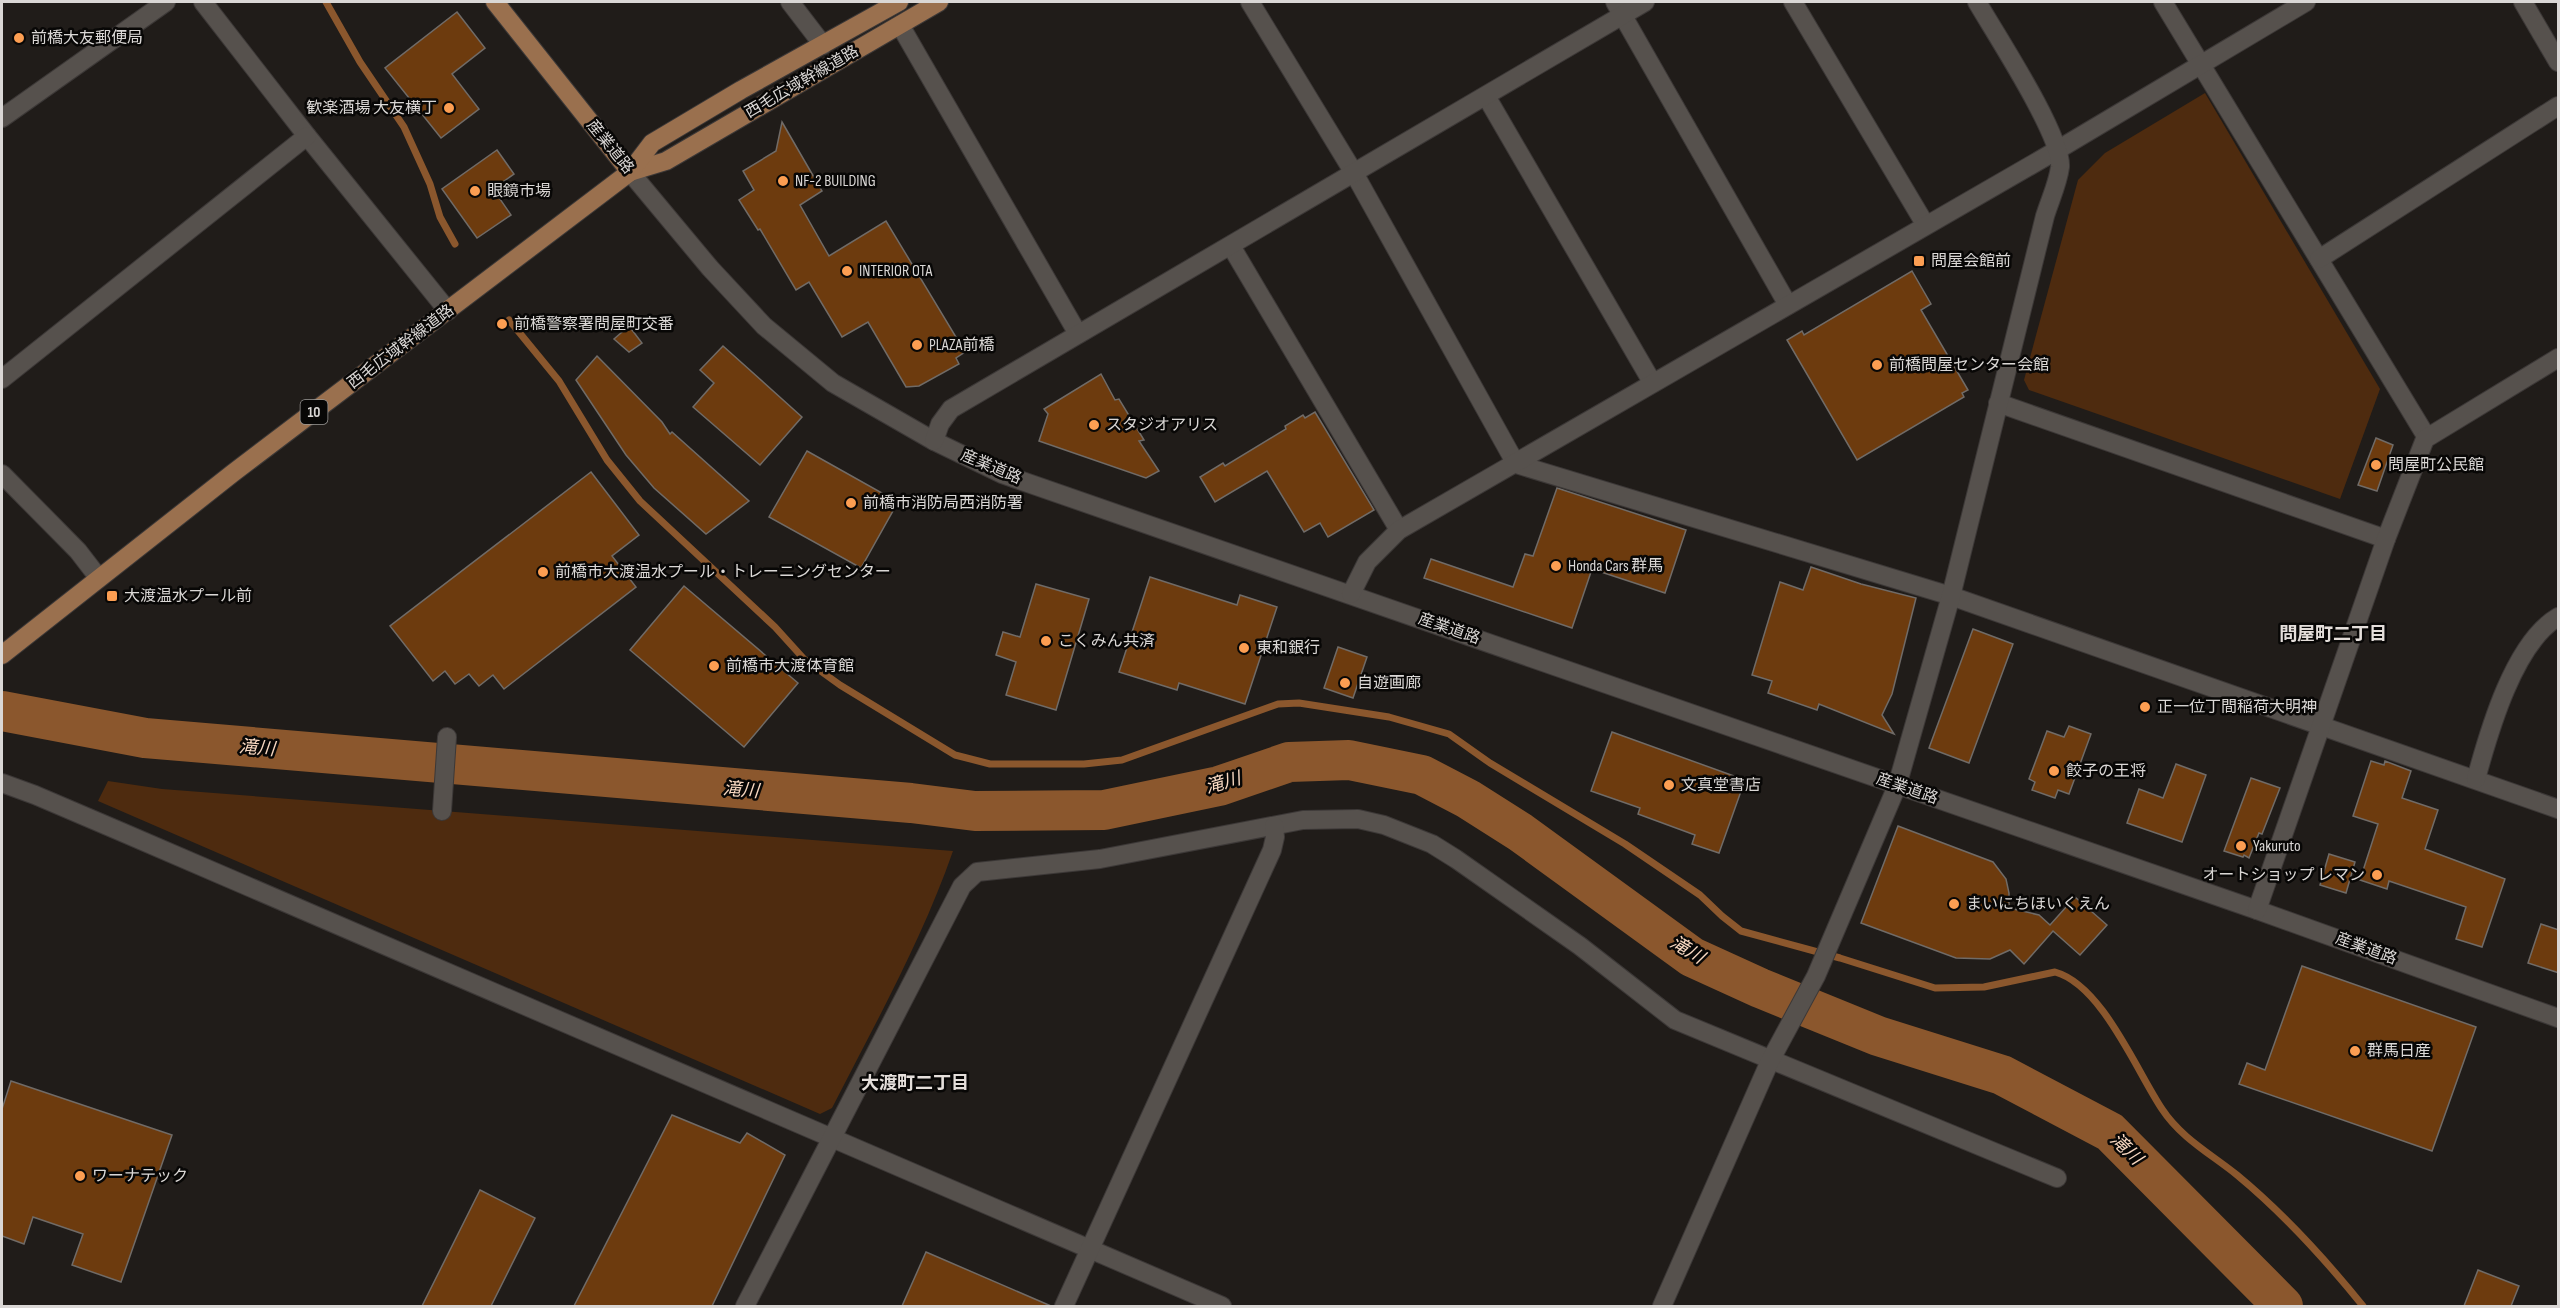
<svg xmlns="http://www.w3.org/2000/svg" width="2560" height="1308" font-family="'Sofia Sans Condensed','Noto Sans JP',sans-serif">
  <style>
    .green { fill: #4e2b0f }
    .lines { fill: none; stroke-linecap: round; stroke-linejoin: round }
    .stream { stroke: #8b572d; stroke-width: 7 }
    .river { stroke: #8b572d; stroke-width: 40 }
    .building { fill: #6d3b0e; stroke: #706b67; stroke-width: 1.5 }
    .minor-casing { stroke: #3c3837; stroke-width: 20 }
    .major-casing { stroke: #3c3837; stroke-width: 20 }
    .minor { stroke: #56514d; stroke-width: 18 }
    .major { stroke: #9a704e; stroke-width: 18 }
    .poi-dot { fill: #fc9e52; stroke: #080706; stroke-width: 2 }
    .labels { text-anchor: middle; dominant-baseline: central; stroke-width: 5; stroke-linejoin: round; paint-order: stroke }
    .shield { fill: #080706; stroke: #9b9997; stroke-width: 1.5 }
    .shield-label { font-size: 15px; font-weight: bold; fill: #dad7d5 }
    .poi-label { font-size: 16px; fill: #dad7d5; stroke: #080706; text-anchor: start }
    .street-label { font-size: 16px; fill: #dad7d5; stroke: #080706 }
    .neighbourhood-label { font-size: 18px; font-weight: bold; fill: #e4deda; stroke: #080706 }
    .water-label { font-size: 18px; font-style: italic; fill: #f9d9c2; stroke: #080706 }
  </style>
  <rect width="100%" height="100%" fill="#201c19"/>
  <g class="green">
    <path d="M2205,93L2380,389L2340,499L2029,390L2024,380L2078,180L2105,153Z"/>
    <path d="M108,781L162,789L953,851C922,940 875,1024 832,1108L820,1114L98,801Z"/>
  </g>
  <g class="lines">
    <g class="stream">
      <path d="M326,2L360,62L404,127L430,184L440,217L455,244"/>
      <path d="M509,320L559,381L607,460L640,501L775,627L804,659L840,685L955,755L990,764H1084L1122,760L1278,704L1299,703L1389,717L1449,734L1490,763L1625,844L1700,895L1722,916L1741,931L1840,958L1935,988L1984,987L2055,972C2102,985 2136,1070 2162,1109C2181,1138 2211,1154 2237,1175C2283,1213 2325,1259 2363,1306"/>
    </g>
    <path class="river" d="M2,711L145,738L911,803L975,811L1104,810L1219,786L1289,762L1349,760L1422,775L1468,799L1520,832L1692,957L1760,988L1878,1036L2002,1075L2110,1132L2283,1306"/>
  </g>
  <g class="building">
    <path d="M457,12L485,48L452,74L479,109L441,138L385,68Z"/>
    <path d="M782,122L822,191L800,205L829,256L886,221L965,352L956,358L959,364L919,386L906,387L868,322L842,337L809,282L796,290L760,229L758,230L739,200L754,190L743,171L776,151Z"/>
    <path d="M497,150L514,174L493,189L511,215L477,238L442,189Z"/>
    <path d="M1912,271L1931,304L1921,310L1968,390L1962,393L1964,397L1857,460L1787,340L1802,331L1804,335Z"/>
    <path d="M629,326L642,343L629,352L614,339Z"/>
    <path d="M723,346L802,417L760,465L693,407L714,383L700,370Z"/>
    <path d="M597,356L662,422L670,434L672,432L749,501L706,534L654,488L626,455L576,380Z"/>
    <path d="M1101,374L1115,400L1119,399L1144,440L1139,441L1159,471L1146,478L1039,441L1048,414L1044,409Z"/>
    <path d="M1315,412L1374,510L1328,537L1320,523L1304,532L1267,471L1215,502L1200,477L1223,463L1225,466L1286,429L1285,426L1303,415L1305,418Z"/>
    <path d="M2376,438L2393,445L2377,491L2358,485Z"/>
    <path d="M807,451L898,502L861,568L769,517Z"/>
    <path d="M591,472L639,535L612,556L636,587L504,689L493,675L479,686L469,674L455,684L445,671L433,681L390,626Z"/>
    <path d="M1557,488L1686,530L1665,593L1592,569L1572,628L1424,578L1431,559L1513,587L1525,554L1533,556Z"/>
    <path d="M1811,567L1861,584L1916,598L1892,694L1882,715L1894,734L1819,704L1817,710L1768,693L1772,681L1752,675L1780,582L1803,590Z"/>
    <path d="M1150,577L1237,605L1240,595L1277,607L1245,704L1179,683L1177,690L1119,672Z"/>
    <path d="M1036,584L1089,599L1056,710L1006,695L1016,662L996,655L1003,632L1020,637Z"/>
    <path d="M684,586L798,683L744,747L630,650Z"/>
    <path d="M1973,629L2013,644L1969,763L1929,748Z"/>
    <path d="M1338,647L1367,657L1353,698L1324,688Z"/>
    <path d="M2069,726L2091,734L2069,794L2058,790L2055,798L2032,790L2035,782L2029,779L2047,731L2064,737Z"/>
    <path d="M1612,732L1745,780L1719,853L1692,844L1695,835L1638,814L1640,808L1591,791Z"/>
    <path d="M2371,761L2384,765L2385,761L2411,771L2402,798L2438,810L2425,849L2505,879L2482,947L2456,939L2466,907L2389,881L2387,889L2360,880L2378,824L2353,816Z"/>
    <path d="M2176,764L2206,775L2182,842L2127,823L2139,789L2163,798Z"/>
    <path d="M2251,778L2280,788L2262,834L2259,833L2249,858L2244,855L2243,857L2224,851Z"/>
    <path d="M1898,826L1993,862L2006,879L2009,893V908L2039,915L2050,925L2075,897L2107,925L2080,955L2053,931L2024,964L2010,950L1990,959L1956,958L1861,923Z"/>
    <path d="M2329,854L2355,862L2346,893L2320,885Z"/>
    <path d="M2541,924L2559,930V973L2528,963Z"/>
    <path d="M2302,966L2476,1027L2432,1151L2239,1084L2247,1063L2265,1070Z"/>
    <path d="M11,1081L172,1135L121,1282L72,1265L83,1234L33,1217L24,1244L2,1236V1109Z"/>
    <path d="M672,1115L740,1143L747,1133L785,1155L712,1306H574Z"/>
    <path d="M480,1190L535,1218L491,1306H422Z"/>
    <path d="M926,1252L1051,1306H902Z"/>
    <path d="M2478,1270L2519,1286L2511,1306H2464Z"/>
  </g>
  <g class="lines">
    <g class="minor-casing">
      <g id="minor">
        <path d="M203,2L307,136L448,311"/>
        <path d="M790,2L823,45"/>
        <path d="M1250,2L1354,173L1516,464L1951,596L2558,809"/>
        <path d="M1615,2L1788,305"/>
        <path d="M1793,2L1925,224"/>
        <path d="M2163,2L2426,436L2425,439"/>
        <path d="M2523,2L2558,62"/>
        <path d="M900,25L1078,334"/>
        <path d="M1486,96L1652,382"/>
        <path d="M2,118L166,2"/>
        <path d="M630,172L710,268L764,326L833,383L934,441L1002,474L2257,910L2558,1018"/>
        <path d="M1231,246L1399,530"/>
        <path d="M2319,259L2558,106"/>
        <path d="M2,379L307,136"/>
        <path d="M1998,403L2386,539"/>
        <path d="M934,441L940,424L951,409L1645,2"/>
        <path d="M2,474L78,551L98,577"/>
        <path d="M1351,594L1367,562L1399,530L2059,149L2306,2"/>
        <path d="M2476,779C2489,731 2514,643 2558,617"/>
        <path d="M2,783L35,795L124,833L1222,1306"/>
        <path d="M442,811L447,737"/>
        <path d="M2257,910L2386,539L2425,439L2558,358"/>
        <path d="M745,1306L962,886L977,872L1100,859L1303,820L1358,819L1384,825L1432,844L1456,859L1580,946L1675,1020L2057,1178"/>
        <path d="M1064,1306L1272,850L1275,837L1274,826"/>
        <path d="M1662,1306L1770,1061L1816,976L1897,786L1951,596L2045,216C2050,200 2058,183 2060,167C2063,137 1995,33 1977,2"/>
      </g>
    </g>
    <g class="major-casing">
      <g id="major">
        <path d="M495,2L630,172"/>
        <path d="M630,172L666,161L939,2"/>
        <path d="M2,655L233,473L630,172L652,143L741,90L899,2"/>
      </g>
    </g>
    <use href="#minor" class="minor"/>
    <use href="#major" class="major"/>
  </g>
  <g class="poi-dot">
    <circle cx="19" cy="38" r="6"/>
    <circle cx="449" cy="108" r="6"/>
    <circle cx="783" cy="181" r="6"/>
    <circle cx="475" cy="191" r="6"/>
    <rect x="1913" y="255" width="12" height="12" rx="3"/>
    <circle cx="847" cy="271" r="6"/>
    <circle cx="502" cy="324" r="6"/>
    <circle cx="917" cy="345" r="6"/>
    <circle cx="1877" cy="365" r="6"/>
    <circle cx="1094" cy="425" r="6"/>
    <circle cx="2376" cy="465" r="6"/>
    <circle cx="851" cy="503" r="6"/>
    <circle cx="1556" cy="566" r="6"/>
    <circle cx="543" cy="572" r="6"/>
    <rect x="106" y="590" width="12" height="12" rx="3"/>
    <circle cx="1046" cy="641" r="6"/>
    <circle cx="1244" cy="648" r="6"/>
    <circle cx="714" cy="666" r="6"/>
    <circle cx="1345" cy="683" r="6"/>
    <circle cx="2145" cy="707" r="6"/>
    <circle cx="2054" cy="771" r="6"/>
    <circle cx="1669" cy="785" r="6"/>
    <circle cx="2241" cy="846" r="6"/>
    <circle cx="2377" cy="875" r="6"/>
    <circle cx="1954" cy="904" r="6"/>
    <circle cx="2355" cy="1051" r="6"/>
    <circle cx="80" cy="1176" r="6"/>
  </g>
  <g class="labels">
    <rect class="shield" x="300.5" y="400" width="27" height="24" rx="4.5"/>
    <g class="shield-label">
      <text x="314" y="412">10</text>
    </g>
    <g class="poi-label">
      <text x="31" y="38">前橋大友郵便局</text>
      <text x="437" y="108" text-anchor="end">歓楽酒場 大友横丁</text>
      <text x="795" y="181">NF-2 BUILDING</text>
      <text x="487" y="191">眼鏡市場</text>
      <text x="1931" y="261">問屋会館前</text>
      <text x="859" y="271">INTERIOR OTA</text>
      <text x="514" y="324">前橋警察署問屋町交番</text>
      <text x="929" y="345">PLAZA前橋</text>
      <text x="1889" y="365">前橋問屋センター会館</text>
      <text x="1106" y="425">スタジオアリス</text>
      <text x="2388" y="465">問屋町公民館</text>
      <text x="863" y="503">前橋市消防局西消防署</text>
      <text x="1568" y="566">Honda Cars 群馬</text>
      <text x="555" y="572">前橋市大渡温水プール・トレーニングセンター</text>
      <text x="124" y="596">大渡温水プール前</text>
      <text x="1058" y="641">こくみん共済</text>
      <text x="1256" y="648">東和銀行</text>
      <text x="726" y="666">前橋市大渡体育館</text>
      <text x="1357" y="683">自遊画廊</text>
      <text x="2157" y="707">正一位丁間稲荷大明神</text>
      <text x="2066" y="771">餃子の王将</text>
      <text x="1681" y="785">文真堂書店</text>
      <text x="2253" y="846">Yakuruto</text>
      <text x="2365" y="875" text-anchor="end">オートショップ レマン</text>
      <text x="1966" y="904">まいにちほいくえん</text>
      <text x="2367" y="1051">群馬日産</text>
      <text x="92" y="1176">ワーナテック</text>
    </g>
    <g class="street-label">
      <text transform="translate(802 82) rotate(-30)">西毛広域幹線道路</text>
      <text transform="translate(610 147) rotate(51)">産業道路</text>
      <text transform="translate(401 347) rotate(-37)">西毛広域幹線道路</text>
      <text transform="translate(991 467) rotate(23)">産業道路</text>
      <text transform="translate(1449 629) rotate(19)">産業道路</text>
      <text transform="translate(1907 789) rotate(19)">産業道路</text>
      <text transform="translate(2366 949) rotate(20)">産業道路</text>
    </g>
    <g class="neighbourhood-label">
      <text x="2333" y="634">問屋町二丁目</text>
      <text x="915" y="1083">大渡町二丁目</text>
    </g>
    <g class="water-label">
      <text transform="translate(257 748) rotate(5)">滝川</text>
      <text transform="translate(1223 783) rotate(-16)">滝川</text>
      <text transform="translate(741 790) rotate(5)">滝川</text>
      <text transform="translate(1687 950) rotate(31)">滝川</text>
      <text transform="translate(2126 1149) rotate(44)">滝川</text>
    </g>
  </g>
  <rect width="2560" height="1308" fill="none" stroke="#dad7d5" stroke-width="6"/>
</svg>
